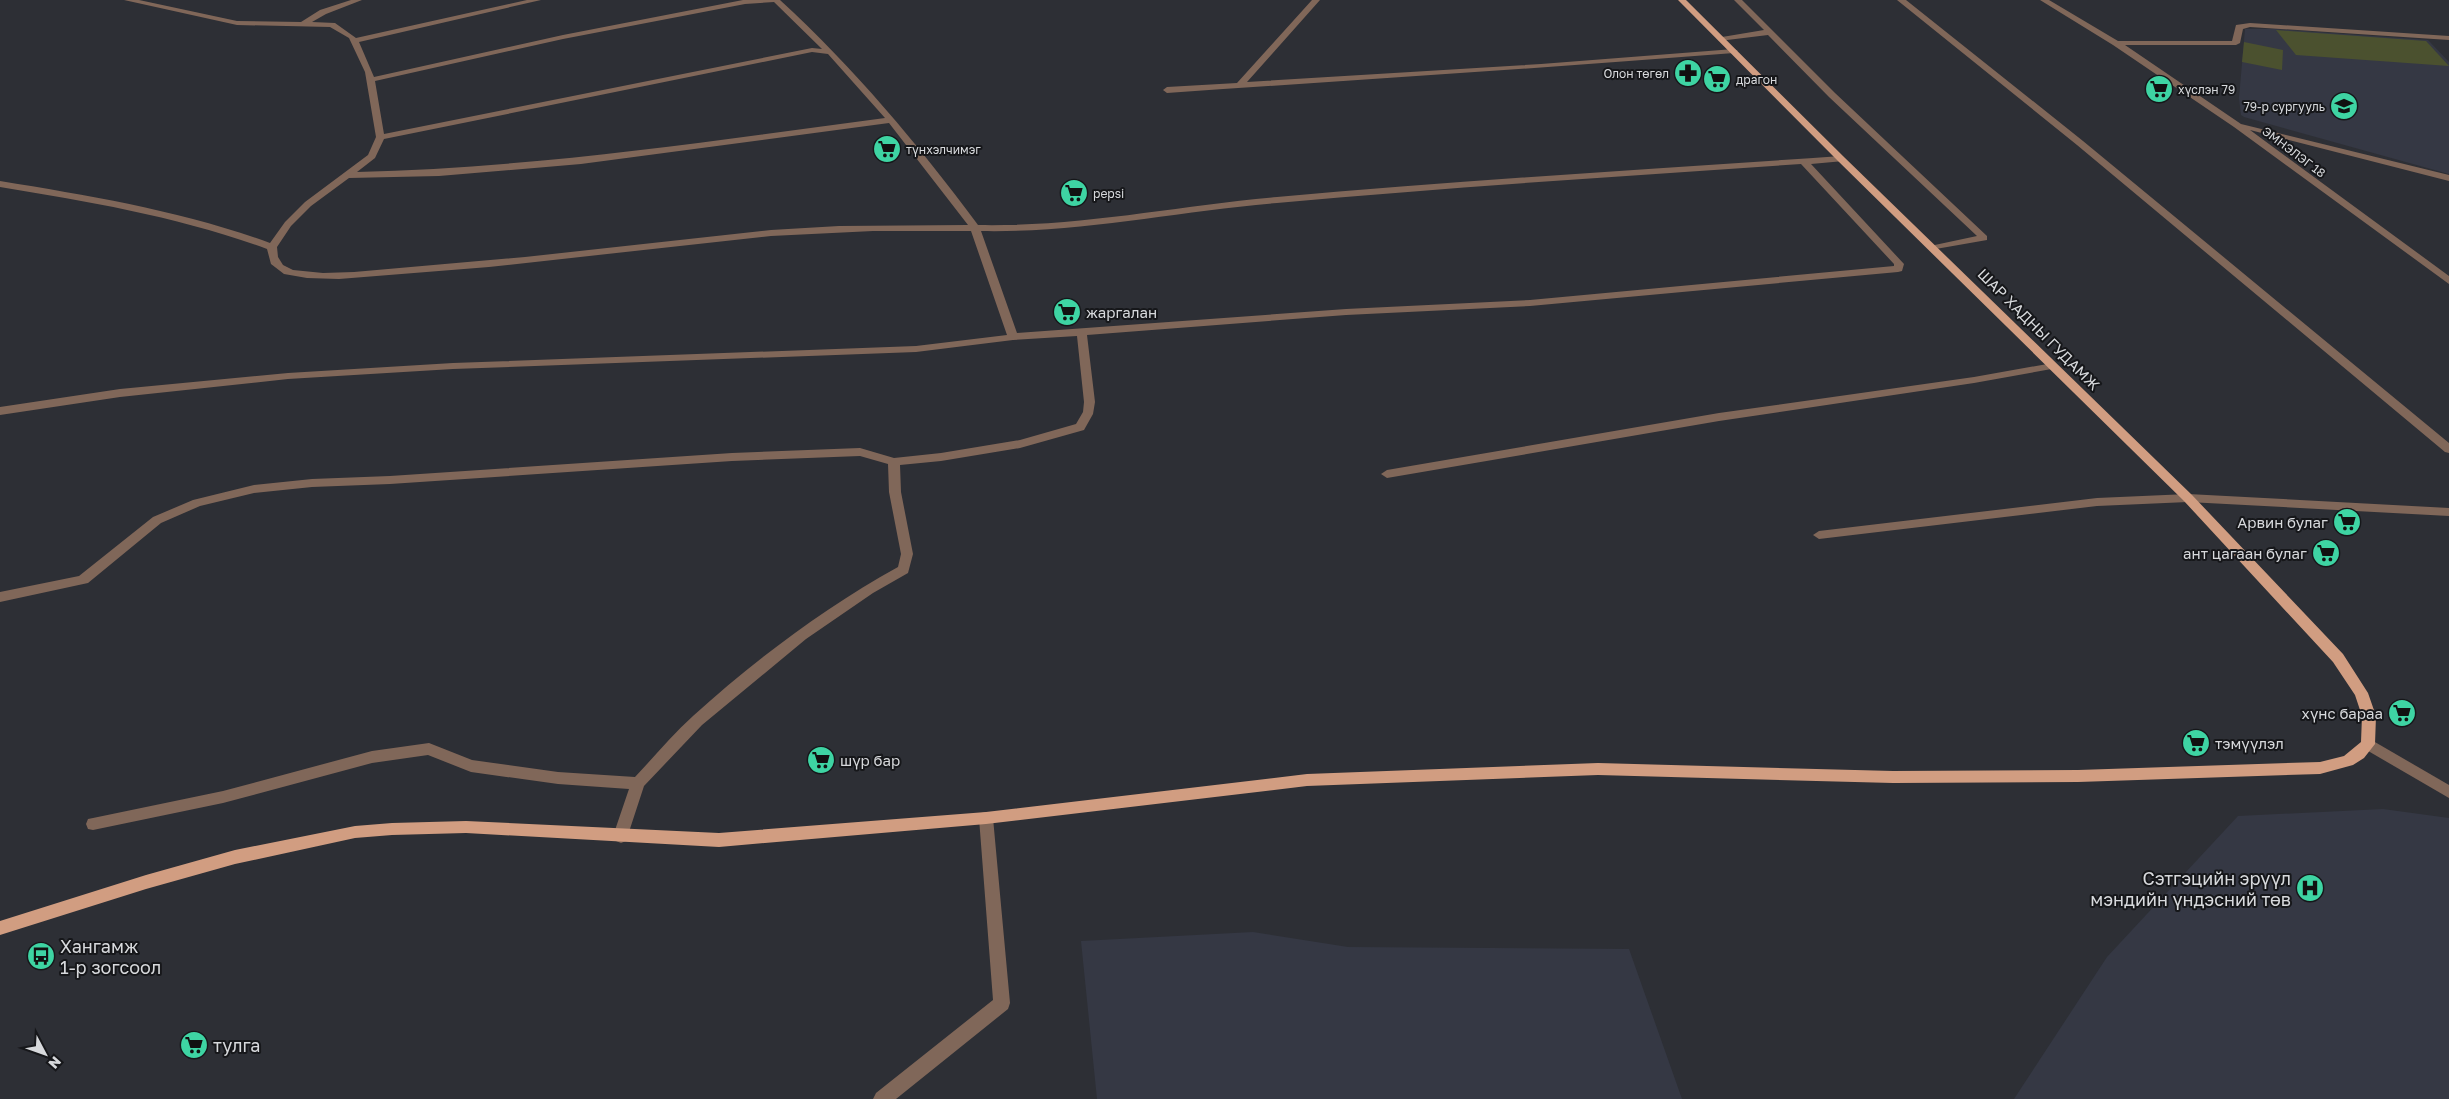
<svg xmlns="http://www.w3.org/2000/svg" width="2449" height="1099" font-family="'Golos Text',sans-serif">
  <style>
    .built { fill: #353844 }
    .green { fill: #4b512f }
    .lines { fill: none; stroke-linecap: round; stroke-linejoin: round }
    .minor { fill: #806759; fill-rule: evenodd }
    .major { fill: #d19d81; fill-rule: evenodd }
    .labels { text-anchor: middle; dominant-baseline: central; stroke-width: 4; stroke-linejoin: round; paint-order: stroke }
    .far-poi-label { font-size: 12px; fill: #d7d9dc; stroke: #16171a; text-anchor: start }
    .far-street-label { font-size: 12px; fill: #d7d9dc; stroke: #16171a }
    .poi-label { font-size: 15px; fill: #d7d9dc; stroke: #16171a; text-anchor: start }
    .street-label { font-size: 15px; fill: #d7d9dc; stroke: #16171a }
    .near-poi-label { font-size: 18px; fill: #d7d9dc; stroke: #16171a; text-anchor: start }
  </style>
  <rect width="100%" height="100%" fill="#2d2f35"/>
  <g class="built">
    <path d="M2245,29H2275L2428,40L2449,62V174L2244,117L2241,115L2239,98Z"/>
    <path d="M2383,809L2449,818V1099H2014L2107,957L2238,816Z"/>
    <path d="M1253,932L1348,947L1629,949L1682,1099H1097L1081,941Z"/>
  </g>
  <g class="green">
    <path d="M2276,30L2426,41L2449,66L2296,55Z"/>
    <path d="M2244,42L2283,50L2282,70L2242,62Z"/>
  </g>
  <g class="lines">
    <g class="minor">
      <path d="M124,0H139L237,21L301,22L320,10L351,0H362L326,14L312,22L335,23L356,38L527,0H541L359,42L374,77L563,35L743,0H780C854,68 918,144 978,225C1079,227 1176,206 1277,197C1464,180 1653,169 1841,156L1844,157V161L1811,164L1904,264L1902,271L1898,272L1530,306L1346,315L1087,335L1095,402L1093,414L1084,430L1020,448L941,461L900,465L901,492L913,554L908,573L873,593L806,639L702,725L644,786L626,841L621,843L616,841L613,836L629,789L558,784L471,772L428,755L372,763L223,803L93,830L88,829L86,824L88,819L93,818L223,791L372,751L429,743L472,760L558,772L635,777C654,757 672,735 693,716C755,660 824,608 898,567L901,554L889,492L888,464L860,456L732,461L390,484L312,487L254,493L200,506L161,523L88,583L0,602V592L79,576L153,517L193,500L254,485L312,479L390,476L732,453L860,448L894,458L941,453L1020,440L1076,424L1083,412L1084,402L1077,336L1013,340L916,352L453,369L288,379L120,397L0,415V407L120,389L288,373L453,363L916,346L1007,335L971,231H873L771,236L489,267L339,279L307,278L284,274L271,264L267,249C180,217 91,202 0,187V181C92,196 182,211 270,243L285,222L305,202L368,155L376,137L365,72L349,38L330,27L237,25ZM774,2L822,49L812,48L384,134L375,81L563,39L745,4ZM812,52L828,54L885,118C709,141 534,168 357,172L375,158L384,139ZM889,123L968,225L839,226L771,230L525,257L354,272L323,273L293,270L283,265L278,257L277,247L291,226L311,206L349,178L439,176L581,164ZM1801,164L1894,264V266L1530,300L1346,309L1017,333L981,231C1081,233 1178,211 1277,203C1452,187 1626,176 1801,164Z"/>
      <path d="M1312,0H1320L1247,82L1541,64L1734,49L1738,51L1734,53C1545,68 1356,80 1167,93L1163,90L1167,87L1237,83Z"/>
      <path d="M1734,0H1742L1835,93L1987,236V240L1930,250V246L1977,236L1829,97L1768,35L1719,41L1718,39L1722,37L1764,30Z"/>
      <path d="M1897,0H1906L2083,141L2449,443V453L2445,452L2077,145Z"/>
      <path d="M2040,0H2049L2118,41H2232L2236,25L2250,23L2449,36V40L2250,27L2243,29L2240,43L2236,45H2125L2241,124L2449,175V181L2250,130L2449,276V284L2234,127L2113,45Z"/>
      <path d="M2053,363L2058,366L2057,368L1974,383L1719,421L1387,478L1381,474L1387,470L1719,413L1974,377Z"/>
      <path d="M2188,494L2449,508V516L2188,502L2097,506L1819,539L1813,535L1819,531L2097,498Z"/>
      <path d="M2368,738L2449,785V798L2363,748L2361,744L2363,740Z"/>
      <path d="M986,812L991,813L993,818L1010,1003L1008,1009L896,1099H873L876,1093L993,1000L979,818L981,813Z"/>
    </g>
    <path class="major" d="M1678,0H1686L1844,157L2192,495L2343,654L2368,693L2376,716L2375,744L2364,758L2353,765L2320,774L2078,782L1893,783L1598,775L1307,786L986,824L719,847L466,833L392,835L355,838L235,864L146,889L0,935V921L146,875L235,850L355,826L392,823L466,821L719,833L986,812L1307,774L1598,763L1893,771L2078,770L2320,762L2344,756L2361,742L2362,716L2355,695L2333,662L2184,501L1838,161Z"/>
  </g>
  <defs>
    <g id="pharmacy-disc" transform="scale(1.4375)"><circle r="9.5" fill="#3ed4a3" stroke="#16171a"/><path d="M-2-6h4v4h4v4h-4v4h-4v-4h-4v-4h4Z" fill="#111"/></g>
    <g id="supermarket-disc" transform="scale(1.4375)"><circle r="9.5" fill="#3ed4a3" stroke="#16171a"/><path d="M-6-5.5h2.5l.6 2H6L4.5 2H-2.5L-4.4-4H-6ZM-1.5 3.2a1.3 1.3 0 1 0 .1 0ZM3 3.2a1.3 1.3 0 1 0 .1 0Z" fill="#111"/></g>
    <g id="school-disc" transform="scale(1.4375)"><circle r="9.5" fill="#3ed4a3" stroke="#16171a"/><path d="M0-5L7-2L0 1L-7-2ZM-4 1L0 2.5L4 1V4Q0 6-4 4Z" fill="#111"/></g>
    <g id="hospital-disc" transform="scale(1.4375)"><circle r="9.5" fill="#3ed4a3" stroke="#16171a"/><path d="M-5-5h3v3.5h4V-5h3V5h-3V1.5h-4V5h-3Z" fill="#111"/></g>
    <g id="bus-disc" transform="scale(1.4375)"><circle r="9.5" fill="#3ed4a3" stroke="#16171a"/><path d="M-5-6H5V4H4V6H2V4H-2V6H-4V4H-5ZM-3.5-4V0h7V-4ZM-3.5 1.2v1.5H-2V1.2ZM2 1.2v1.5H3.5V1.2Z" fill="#111"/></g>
  </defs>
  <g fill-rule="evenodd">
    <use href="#pharmacy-disc" x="1688" y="73"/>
    <use href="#supermarket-disc" x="1717" y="79"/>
    <use href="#supermarket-disc" x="2159" y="89"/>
    <use href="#school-disc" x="2344" y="106"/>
    <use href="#supermarket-disc" x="887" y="149"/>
    <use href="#supermarket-disc" x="1074" y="193"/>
    <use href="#supermarket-disc" x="1067" y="312"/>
    <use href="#supermarket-disc" x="2347" y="522"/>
    <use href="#supermarket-disc" x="2326" y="553"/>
    <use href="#supermarket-disc" x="2402" y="713"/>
    <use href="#supermarket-disc" x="2196" y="743"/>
    <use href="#supermarket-disc" x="821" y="760"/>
    <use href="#hospital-disc" x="2310" y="888"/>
    <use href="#bus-disc" x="41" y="956"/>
    <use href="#supermarket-disc" x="194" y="1045"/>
  </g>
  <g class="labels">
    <g class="far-poi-label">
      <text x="1669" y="73" text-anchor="end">Олон төгөл</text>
      <text x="1736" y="79">драгон</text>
      <text x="2178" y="89">хүслэн 79</text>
      <text x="2325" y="106" text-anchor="end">79-р сургууль</text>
      <text x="906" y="149">түнхэлчимэг</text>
      <text x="1093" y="193">pepsi</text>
    </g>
    <g class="far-street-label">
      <text transform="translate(2294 152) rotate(37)">ЭМНЭЛЭГ 18</text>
    </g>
    <g class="poi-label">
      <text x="1086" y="312">жаргалан</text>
      <text x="2328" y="522" text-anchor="end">Арвин булаг</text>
      <text x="2307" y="553" text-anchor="end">ант цагаан булаг</text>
      <text x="2383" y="713" text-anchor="end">хүнс бараа</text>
      <text x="2215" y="743">тэмүүлэл</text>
      <text x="840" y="760">шүр бар</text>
    </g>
    <g class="street-label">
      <text transform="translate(2039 329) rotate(45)">ШАР ХАДНЫ ГУДАМЖ</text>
    </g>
    <g class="near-poi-label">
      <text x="2291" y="878" text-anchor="end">Сэтгэцийн эрүүл<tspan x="2291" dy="21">мэндийн үндэсний төв</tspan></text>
      <text x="60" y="946">Хангамж<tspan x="60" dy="21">1-р зогсоол</tspan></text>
      <text x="213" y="1045">тулга</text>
    </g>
  </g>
  <g transform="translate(45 1054) rotate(131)" stroke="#16171a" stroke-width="4" paint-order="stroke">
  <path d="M0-4L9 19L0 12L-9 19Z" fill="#d7d9dc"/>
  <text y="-8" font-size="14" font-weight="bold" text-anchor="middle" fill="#d7d9dc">N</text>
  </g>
</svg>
